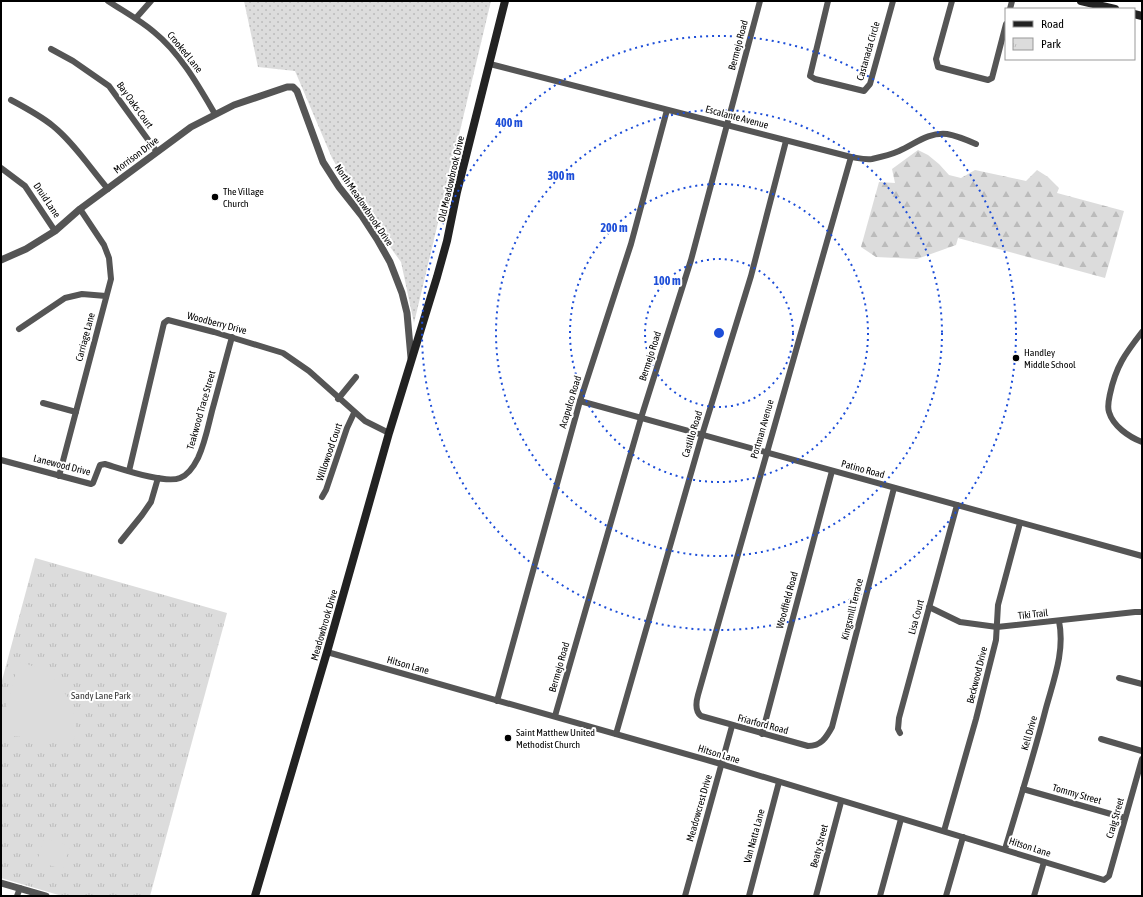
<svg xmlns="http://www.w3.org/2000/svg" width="1143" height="897" font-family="'Asap Condensed',sans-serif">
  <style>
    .grass { fill: url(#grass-dots) }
    .forest { fill: url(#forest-firs) }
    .park { fill: url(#park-tufts) }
    .pitch { fill: #dcdcdc }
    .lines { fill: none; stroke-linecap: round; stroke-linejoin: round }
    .minor { stroke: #555; stroke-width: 6 }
    .tertiary { stroke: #555; stroke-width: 7 }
    .secondary { stroke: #222; stroke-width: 8 }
    .ring { fill: none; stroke: #1d4ed8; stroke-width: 2; stroke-dasharray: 2 4 }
    .poi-dot { fill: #000; stroke: #fff; stroke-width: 1.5 }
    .labels { text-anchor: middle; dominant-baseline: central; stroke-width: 4; stroke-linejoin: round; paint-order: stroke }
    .street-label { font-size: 10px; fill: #000; stroke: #fff }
    .poi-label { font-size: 10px; fill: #000; stroke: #fff; text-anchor: start }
    .park-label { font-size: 10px; fill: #333; stroke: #fff }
    .centre { fill: #1d4ed8; stroke: #fff; stroke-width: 2 }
    .ring-label { font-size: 12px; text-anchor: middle; font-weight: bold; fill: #1d4ed8; stroke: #fff; stroke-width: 4; stroke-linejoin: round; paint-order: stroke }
  </style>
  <defs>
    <pattern id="grass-dots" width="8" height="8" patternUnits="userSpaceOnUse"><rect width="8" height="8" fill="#dcdcdc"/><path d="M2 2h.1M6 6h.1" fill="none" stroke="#bbb" stroke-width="1.8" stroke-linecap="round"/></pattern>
    <pattern id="forest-firs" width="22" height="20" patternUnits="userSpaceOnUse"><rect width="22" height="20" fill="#dcdcdc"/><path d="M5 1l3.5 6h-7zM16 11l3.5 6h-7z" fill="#bbb"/></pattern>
    <pattern id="park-tufts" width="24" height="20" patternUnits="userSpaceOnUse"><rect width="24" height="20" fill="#dcdcdc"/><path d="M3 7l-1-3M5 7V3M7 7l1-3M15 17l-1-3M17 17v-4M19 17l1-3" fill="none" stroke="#bbb"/></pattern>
  </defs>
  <rect width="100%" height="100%" fill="#fff"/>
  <path class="grass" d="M244,1H491L414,323L401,262L359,204L332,158L295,71L258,67Z"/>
  <path class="forest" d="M918,150L928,155L939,164L949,175L961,178L975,170L1026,181L1037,170L1048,177L1059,188L1057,193L1124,211L1105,278L958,238L956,245L917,259L876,257L861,247L879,182L895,183L892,169Z"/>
  <path class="park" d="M35,558L227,613L150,896H62L1,878V684Z"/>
  <g class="pitch">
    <path d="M19,662C28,664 37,667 45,672C62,683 77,709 76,730C76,734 74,739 73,742L3,735L1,732V726Z"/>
    <path d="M44,838L70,846L63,869L37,862Z"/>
  </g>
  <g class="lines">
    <g class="minor">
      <path d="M108,1C123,11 140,20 154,32C180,53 198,85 215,114"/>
      <path d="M828,1L810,76L815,79L864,91L870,84L893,1"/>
      <path d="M952,1L936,59L938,67L988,80L992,78L1006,24"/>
      <path d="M1010,9L1012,1"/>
      <path d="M136,18L151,1"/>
      <path d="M51,49L73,61L109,86L157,152"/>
      <path d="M490,64L851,157C858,158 865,160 872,159C881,157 890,155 899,151C915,144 928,132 947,134C958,136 967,140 976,144"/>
      <path d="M11,100C26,108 41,116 53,126C73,142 91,169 108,189"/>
      <path d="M851,157L698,695C696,702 695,711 701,716L808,746C821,746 826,738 832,727L894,488"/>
      <path d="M1,168L25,186L55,231"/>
      <path d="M19,329L65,298L82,294L106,296"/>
      <path d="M1142,332C1125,354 1116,366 1110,394C1109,399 1107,406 1109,412C1113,426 1129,437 1142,442"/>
      <path d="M338,399L356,377"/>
      <path d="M580,401L1142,556"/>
      <path d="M43,403L76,412"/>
      <path d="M1,460L91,484L93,483L100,465L105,464C122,469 165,484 180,478C188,475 194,466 198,458C205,443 208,427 212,411C219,386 225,362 232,337"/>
      <path d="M129,471L164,323L168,320L214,332L283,353L309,371L365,421L389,433"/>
      <path d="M59,476L111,279L109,258L104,245L80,209"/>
      <path d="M322,497L326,490L347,428L354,413"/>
      <path d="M121,541L142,515L151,502L158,478"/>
      <path d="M929,607L960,622L997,627L1135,612H1142"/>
      <path d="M327,652L721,764L1104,880L1109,876L1142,759"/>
      <path d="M1119,678L1142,684"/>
      <path d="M497,701L580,401L631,244L667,110"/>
      <path d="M555,716L641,418L691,260L760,1"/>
      <path d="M900,733L898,729L899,718L957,505"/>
      <path d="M616,734L702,435L751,276L786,141"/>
      <path d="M762,734L832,471"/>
      <path d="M1101,739L1142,751"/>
      <path d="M1023,789L1125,818"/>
      <path d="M944,831L976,719L996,640L998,605L1020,523"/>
      <path d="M1005,849C1019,802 1034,755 1046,708C1054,679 1065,651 1059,621"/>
      <path d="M17,896L20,888"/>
      <path d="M685,896L732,726"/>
      <path d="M749,896L779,782"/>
      <path d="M816,896L841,802"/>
      <path d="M880,896L901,819"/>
      <path d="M946,896L963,837"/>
      <path d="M1034,896L1044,862"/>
    </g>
    <g class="tertiary">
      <path d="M1,260L26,249L55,231L80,209L191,127L234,105L287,87H293L297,91L323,162L339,187L362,216L377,239L390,262L402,293L407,313L411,358"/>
      <path d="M1,883L46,896"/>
    </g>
    <g class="secondary">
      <path d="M1081,1L1115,9"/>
      <path d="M1134,14L1142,16"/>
      <path d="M255,896L327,652L389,433L437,277L447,241L457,192L505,1"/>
    </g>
  </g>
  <g class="ring">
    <circle cx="719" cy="333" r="74"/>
    <circle cx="719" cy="333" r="149"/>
    <circle cx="719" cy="333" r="223"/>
    <circle cx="719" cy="333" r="297"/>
  </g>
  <g class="poi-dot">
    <circle cx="215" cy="197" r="4"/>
    <circle cx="1016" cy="358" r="4"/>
    <circle cx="508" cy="738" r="4"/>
  </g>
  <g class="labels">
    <g class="street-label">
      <text transform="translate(738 45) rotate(-75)">Bermejo Road</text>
      <text transform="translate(868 51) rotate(-74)">Castanada Circle</text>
      <text transform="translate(185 52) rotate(51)">Crooked Lane</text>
      <text transform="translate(135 105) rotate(54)">Bay Oaks Court</text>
      <text transform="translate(737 117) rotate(15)">Escalante Avenue</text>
      <text transform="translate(136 155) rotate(-37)">Morrison Drive</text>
      <text transform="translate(451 179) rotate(-77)">Old Meadowbrook Drive</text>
      <text transform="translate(47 200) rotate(56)">Druid Lane</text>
      <text transform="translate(364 205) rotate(56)">North Meadowbrook Drive</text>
      <text transform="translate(217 323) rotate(15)">Woodberry Drive</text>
      <text transform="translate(85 337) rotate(-75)">Carriage Lane</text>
      <text transform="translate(650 356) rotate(-72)">Bermejo Road</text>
      <text transform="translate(570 402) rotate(-73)">Acapulco Road</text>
      <text transform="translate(201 410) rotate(-74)">Teakwood Trace Street</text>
      <text transform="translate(762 429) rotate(-74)">Portman Avenue</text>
      <text transform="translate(692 434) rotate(-73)">Castillo Road</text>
      <text transform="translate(329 452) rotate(-71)">Willowood Court</text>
      <text transform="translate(62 465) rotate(14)">Lanewood Drive</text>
      <text transform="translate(863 469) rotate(15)">Patino Road</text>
      <text transform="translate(787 600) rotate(-75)">Woodfield Road</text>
      <text transform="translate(852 609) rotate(-76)">Kingsmill Terrace</text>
      <text transform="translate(1033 614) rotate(-6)">Tiki Trail</text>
      <text transform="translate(916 617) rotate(-75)">Lisa Court</text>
      <text transform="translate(324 625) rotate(-74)">Meadowbrook Drive</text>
      <text transform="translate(408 665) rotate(16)">Hitson Lane</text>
      <text transform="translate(559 667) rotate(-74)">Bermejo Road</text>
      <text transform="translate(977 675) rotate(-76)">Beckwood Drive</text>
      <text transform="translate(763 724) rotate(15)">Friarford Road</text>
      <text transform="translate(1029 733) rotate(-74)">Kell Drive</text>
      <text transform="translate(719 754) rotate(17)">Hitson Lane</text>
      <text transform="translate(1077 794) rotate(16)">Tommy Street</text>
      <text transform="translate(699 808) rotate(-74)">Meadowcrest Drive</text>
      <text transform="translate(1115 818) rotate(-74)">Craig Street</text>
      <text transform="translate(754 836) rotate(-75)">Van Natta Lane</text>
      <text transform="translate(819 846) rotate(-75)">Beaty Street</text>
      <text transform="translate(1030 847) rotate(18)">Hitson Lane</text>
    </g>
    <g class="poi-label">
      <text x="223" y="191">The Village<tspan x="223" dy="12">Church</tspan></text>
      <text x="1024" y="352">Handley<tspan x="1024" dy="12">Middle School</tspan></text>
      <text x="516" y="732">Saint Matthew United<tspan x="516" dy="12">Methodist Church</tspan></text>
    </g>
    <g class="park-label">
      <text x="101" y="695">Sandy Lane Park</text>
    </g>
  </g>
  <circle cx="719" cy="333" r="6" class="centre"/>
  <g class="ring-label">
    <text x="509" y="127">400 m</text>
    <text x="561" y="180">300 m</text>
    <text x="614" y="232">200 m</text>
    <text x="667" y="285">100 m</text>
  </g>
  <rect width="1143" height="897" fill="none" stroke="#000000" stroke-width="4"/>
  <rect x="1005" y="8" width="130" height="52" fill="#ffffff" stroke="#999999"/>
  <rect x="1013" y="21" width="20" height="6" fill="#222222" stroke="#999999"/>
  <text x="1041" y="28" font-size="12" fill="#000000">Road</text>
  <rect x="1013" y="38" width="20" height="12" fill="url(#park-tufts)" stroke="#999999"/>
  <text x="1041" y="48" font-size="12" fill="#000000">Park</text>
</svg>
